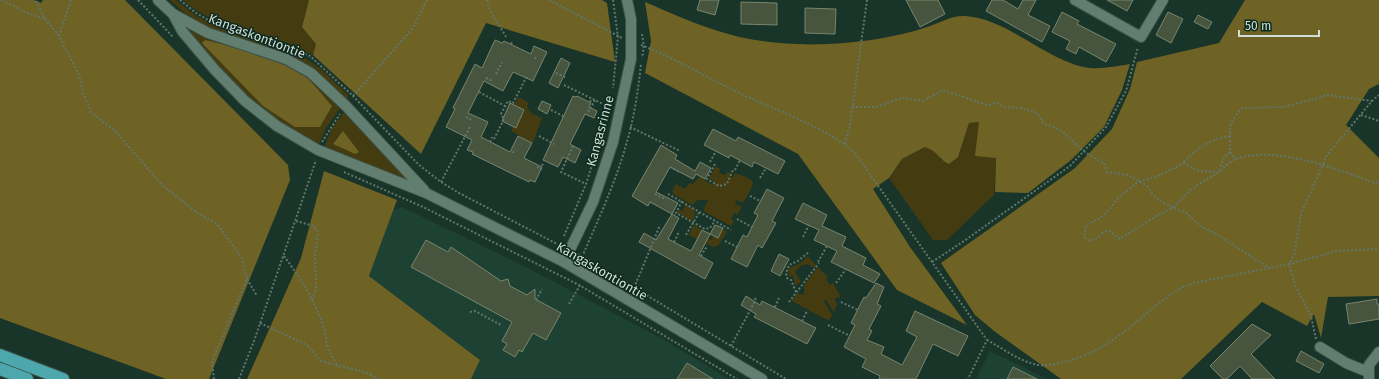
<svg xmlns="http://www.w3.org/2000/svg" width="1379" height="379" font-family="'Fira Sans',sans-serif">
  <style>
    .built { fill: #1d4133 }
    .green { fill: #443c10 }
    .forest { fill: #6e6225 }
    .building { fill: #47543e; stroke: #78866d }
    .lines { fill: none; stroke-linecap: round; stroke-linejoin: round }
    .minor-casing { stroke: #3b5248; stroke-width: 12 }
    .highway-casing { stroke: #3b5248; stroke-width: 14 }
    .path { stroke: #60776d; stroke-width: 2; stroke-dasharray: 2 2; stroke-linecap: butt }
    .minor { stroke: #617e71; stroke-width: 10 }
    .highway { stroke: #4ca8ac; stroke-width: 12 }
    .labels { text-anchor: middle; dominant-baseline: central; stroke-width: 3; stroke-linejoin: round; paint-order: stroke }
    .street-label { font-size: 13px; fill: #cfdfd7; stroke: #0e2a1f }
  </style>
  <rect width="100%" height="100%" fill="#193429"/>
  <g class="built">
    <path d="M402,207L528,268L663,339L729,379H471L480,360L369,276L393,210Z"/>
    <path d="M990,351L1047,379H976Z"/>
  </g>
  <g class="green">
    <path d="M170,0H176L195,15L218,27L297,53L320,68L348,95V98L345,101L313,70L215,32L191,19Z"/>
    <path d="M183,0H309L302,27L316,44L313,55C304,51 294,45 285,42C249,29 213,27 183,0Z"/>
    <path d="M185,25L286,63L308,76L342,106L326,128L319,144C312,144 304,137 297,133C251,106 218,67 185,25Z"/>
    <path d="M518,97L529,103L527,106L531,113L542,118L533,143L511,131L516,120L519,121L525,111L514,105Z"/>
    <path d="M345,111L414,184L324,148L331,130Z"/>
    <path d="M980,122L996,158L994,195L947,240H933L889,178L902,159L925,147L935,151L941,160L958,157L969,123Z"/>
    <path d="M715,167L720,168L719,173L725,175L727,172H731L729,177L732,178L735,173C760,181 755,182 743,203L736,200L735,204L742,207L737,215L734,213L731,219L734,221L731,226L703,211L708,200H698L692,205L673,194L672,191L676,184L685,189L689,183L693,184L699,177L713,185L714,181L709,179Z"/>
    <path d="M683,203L694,209L695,216L692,221L677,212L679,210L682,211L685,206Z"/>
    <path d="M694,225L702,230L697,239L689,235Z"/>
    <path d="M723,228L727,232L718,246L713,247L705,243L707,238L711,240L714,236L718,238Z"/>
    <path d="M808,256L816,265L814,268L808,264L800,266L795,272L801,282L795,286L793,275L789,277L788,269L802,262Z"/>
    <path d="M818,267L828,277L826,279L830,285L833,283L840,296V298L836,297L835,301L837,304L834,312L826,300L824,301L832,315L830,319L827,320L792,301L797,293L804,295V285Z"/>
  </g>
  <g class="forest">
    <path d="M0,0H34L41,3L43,0H125L288,165L290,180L209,379H166L0,318Z"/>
    <path d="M309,0H602L607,3L615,62L486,23L421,154L313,55L316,44L302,27Z"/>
    <path d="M1245,0H1379V84L1369,89L1346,125L1379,158V296L1328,297L1321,338L1314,314L1307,326L1262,302L1181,379H1061L994,331L975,315L941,263L1075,168L1112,129L1130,89L1137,62L1219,43Z"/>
    <path d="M645,2C669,12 692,23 718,31C770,48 830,47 883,38C898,35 913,32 927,27C940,23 951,15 965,16C1008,18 1048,63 1090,68C1103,69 1117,66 1130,64L1122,90L1104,127L1071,160L1028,193L995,192L996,158L975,156L979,122L969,123L958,157L949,164C937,158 939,152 925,147L902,159L889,178L873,189L910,247L967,325L897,290L798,154L645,73L651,41Z"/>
    <path d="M205,40C234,47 284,60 307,78C316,86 324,97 332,106L320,127H295L263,106L202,43Z"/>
    <path d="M343,131L359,152L355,154L333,144Z"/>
    <path d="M324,171L397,200L369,276L480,360L471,379H247L301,258Z"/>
  </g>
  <g class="building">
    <path d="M700,0H719L715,15L697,10Z"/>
    <path d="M906,0H938L945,14L920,27Z"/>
    <path d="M992,0H1003L1018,9L1023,0H1036L1028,15L1050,26L1042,42L986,11Z"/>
    <path d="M1107,0H1133L1127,11Z"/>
    <path d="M741,2L777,3V25L741,24Z"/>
    <path d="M805,8L836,9L835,34L805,33Z"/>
    <path d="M1062,12L1079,21L1077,24L1116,44L1106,62L1079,47L1076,54L1066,49L1070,41L1052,32Z"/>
    <path d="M1168,12L1183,19L1171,43L1156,35Z"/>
    <path d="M1198,15L1212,22L1208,29L1194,22Z"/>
    <path d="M495,40L502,43L504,41L531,54L534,46L547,52L533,81L513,72L503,91L484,81L468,113L488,122L481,137L510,152L518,136L532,143L524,158L542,167L535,182L530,180L529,182L472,154L473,152L467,150L472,140L446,127L455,109L453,108L475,64L482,68Z"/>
    <path d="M561,58L570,63L558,88L549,83Z"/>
    <path d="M573,96L576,97L577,96L591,103L589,107L597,111L594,118L585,114L570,144L581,150L575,163L563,157L558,167L543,160Z"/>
    <path d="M542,101L551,105L547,114L538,109Z"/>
    <path d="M510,103L524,110L516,128L502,121Z"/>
    <path d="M713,129L736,141L738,137L785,161L778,174L754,162L752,167L730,155L729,158L704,145Z"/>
    <path d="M661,145L677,155L675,159L695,171L700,162L711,168L705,179L696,174L693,179L670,167L656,192L678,203L672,214L679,218L668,239L691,251L702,230L710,234L699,255L713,263L705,279L639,242L644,233L656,240L672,214L650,202L648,206L632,196Z"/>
    <path d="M767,189L784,198L772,221L776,223L762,248L758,245L747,267L731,259L743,235L747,237L758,215L754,213Z"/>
    <path d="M803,203L827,215L822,226L846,237L842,246L866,258L863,265L880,274L874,283L831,262L837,251L814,240L819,230L795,219Z"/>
    <path d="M715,225L723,228L718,238L710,234Z"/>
    <path d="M426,240L448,252L451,247L501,281L508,279L510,286L527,295L535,289V299L561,313L546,340L533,333L522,352L519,350L515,357L503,350L507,344L502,341L512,322L411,267Z"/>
    <path d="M779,254L789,259L780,276L771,271Z"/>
    <path d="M876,283L884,287L877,304L881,306L869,329L872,331L867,340L884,347L881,354L902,365L917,337L906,331L915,311L968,336L958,356L933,344L916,379H879L880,376L862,367L866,359L844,347L855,325L851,323L864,297L866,298Z"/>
    <path d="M746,296L760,305L762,301L816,328L807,344L754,317L756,314L741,305Z"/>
    <path d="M1377,299V304H1379V319L1349,324L1346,304Z"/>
    <path d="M1252,324L1271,335L1251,354L1275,379H1252L1240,366L1227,379H1223L1210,366Z"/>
    <path d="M1301,351L1324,364L1319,373L1296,361Z"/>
    <path d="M687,363L713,379H677Z"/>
    <path d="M1013,367L1037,379H1007Z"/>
  </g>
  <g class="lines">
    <g class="minor-casing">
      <g id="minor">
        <path d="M158,0L173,14L182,31L215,70L245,101L277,126L318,150L426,193L564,262L762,379"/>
        <path d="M1075,0L1141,37L1163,0"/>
        <path d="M173,14L208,33L286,59L311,73L346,106L424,190"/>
        <path d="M564,262L593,202L613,142L631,59V19L627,0"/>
        <path d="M1320,347L1346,363L1368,372"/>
        <path d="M1369,379V365L1379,352"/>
      </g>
    </g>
    <g class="highway-casing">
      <g id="highway">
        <path d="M0,355L63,379"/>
        <path d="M0,369L27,379"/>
      </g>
    </g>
    <g class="path">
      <path d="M2,0L25,12L45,19"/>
      <path d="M138,0L173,37"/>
      <path d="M180,0L196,13L217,25"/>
      <path d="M487,0C490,14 499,24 506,37"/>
      <path d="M549,0L622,38"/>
      <path d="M613,0L618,37L613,88"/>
      <path d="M36,1L45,19L59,36L71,59L80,77L83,93L92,113L116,132L162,185L199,214L217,224L242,258L247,279L212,361L214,379"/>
      <path d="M642,34L644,46L642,58"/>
      <path d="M248,35L285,45L310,56L353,96L419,165L441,182L459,193L561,246"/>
      <path d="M59,36L71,0"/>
      <path d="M511,44L513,41"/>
      <path d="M641,45C675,58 707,78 739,93C773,109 828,128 855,153L987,340L968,379"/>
      <path d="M535,59L536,56"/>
      <path d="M556,73L567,78"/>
      <path d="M496,74L502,62"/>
      <path d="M486,78L493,81"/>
      <path d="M564,85L609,107"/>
      <path d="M479,92L505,106"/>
      <path d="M353,96L413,28L427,0"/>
      <path d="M590,102L592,98"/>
      <path d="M852,107H876L902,98L923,101L943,90L987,105L997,103L1004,107L1022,108L1037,113L1044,124C1066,129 1069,140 1085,152C1091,156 1098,160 1104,163L1107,172L1128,175L1147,186L1153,195L1164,203L1186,213L1200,226L1218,235L1269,268"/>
      <path d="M551,110L565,117"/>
      <path d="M588,110L589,111L595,100"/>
      <path d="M1361,115L1379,121"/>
      <path d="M466,117L473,121"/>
      <path d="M630,127L680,151"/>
      <path d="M539,136L554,144"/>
      <path d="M1230,136V152L1223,159L1219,172L1191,189L1173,208L1156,216L1120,239L1110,231L1103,232C1099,237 1094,241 1087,240L1084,236L1086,225L1100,218L1110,209L1118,198L1138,182L1158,176L1184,163L1199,171L1219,172C1224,168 1230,161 1236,159C1273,145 1339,169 1374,183L1379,182"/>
      <path d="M494,139L504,119L501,114L508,101L513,103L527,76"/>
      <path d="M322,142L340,114"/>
      <path d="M490,142L492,137"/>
      <path d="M845,144L850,125L867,0"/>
      <path d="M573,146L561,172L586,184"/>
      <path d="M1230,152L1236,159"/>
      <path d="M513,153L515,149"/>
      <path d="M710,162L716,151"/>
      <path d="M1184,162C1195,149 1213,138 1230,136C1229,123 1234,117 1242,108L1284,107L1328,95L1372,101"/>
      <path d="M715,164L707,179L719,186L727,184L733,170"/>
      <path d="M537,167L541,169L543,163"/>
      <path d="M670,167L679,172"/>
      <path d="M735,170L740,160"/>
      <path d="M344,172L423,207L579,285L737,379"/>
      <path d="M760,178L766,168"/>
      <path d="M441,182L470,127"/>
      <path d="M655,194L665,199"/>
      <path d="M668,194L731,230"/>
      <path d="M750,196L760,201"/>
      <path d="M682,201L676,213L705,229L710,228L715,221"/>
      <path d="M737,219L752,227"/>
      <path d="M296,221L314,226L318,233L315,256L316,288L312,300"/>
      <path d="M686,235L700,211"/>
      <path d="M564,236L586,184L605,124"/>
      <path d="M803,237L809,225"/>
      <path d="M725,241L737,247"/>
      <path d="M674,242L679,232"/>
      <path d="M578,254L786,379"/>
      <path d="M284,256C300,278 317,303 324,329C326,335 326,342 328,348C330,354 335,360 338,367"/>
      <path d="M701,256L707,246"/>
      <path d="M582,257C598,220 615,184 626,145C634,119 638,91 641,64"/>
      <path d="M818,262L827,246"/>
      <path d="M932,262L964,241L1070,166L1106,127L1126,91L1138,47"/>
      <path d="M247,279L257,296"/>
      <path d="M836,283L846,269"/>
      <path d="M634,288L660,225"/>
      <path d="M796,292L791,280L787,278L786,273L789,265L798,261L809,252"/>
      <path d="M536,300L542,289"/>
      <path d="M789,302L819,263"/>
      <path d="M841,302L858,310"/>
      <path d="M569,304L580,285"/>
      <path d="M775,307L779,298"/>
      <path d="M470,312L475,311L501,325"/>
      <path d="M802,321L807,311"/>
      <path d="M260,323L307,345L321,361L367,373L378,379"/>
      <path d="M828,325L850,336"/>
      <path d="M1316,339L1311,316L1295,285L1289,264L1337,251L1379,249"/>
      <path d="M987,340C1002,348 1018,360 1034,364C1045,367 1056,364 1067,361C1119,347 1139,314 1181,288L1194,283L1289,264L1294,255L1301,214L1327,155L1372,101L1379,95"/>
      <path d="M731,346L755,301L756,296"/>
      <path d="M239,379L254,341L316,160"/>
    </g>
    <use href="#minor" class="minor"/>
    <use href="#highway" class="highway"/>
  </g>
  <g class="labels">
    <g class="street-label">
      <text transform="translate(257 36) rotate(21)">Kangaskontiontie</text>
      <text transform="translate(600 131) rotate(-75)">Kangasrinne</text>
      <text transform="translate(602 271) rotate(30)">Kangaskontiontie</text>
    </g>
  </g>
  <path d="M1239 30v6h80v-6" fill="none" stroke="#cfdfd7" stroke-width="2"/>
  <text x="1245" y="30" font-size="12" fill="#cfdfd7" stroke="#0e2a1f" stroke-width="3" paint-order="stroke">50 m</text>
</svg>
